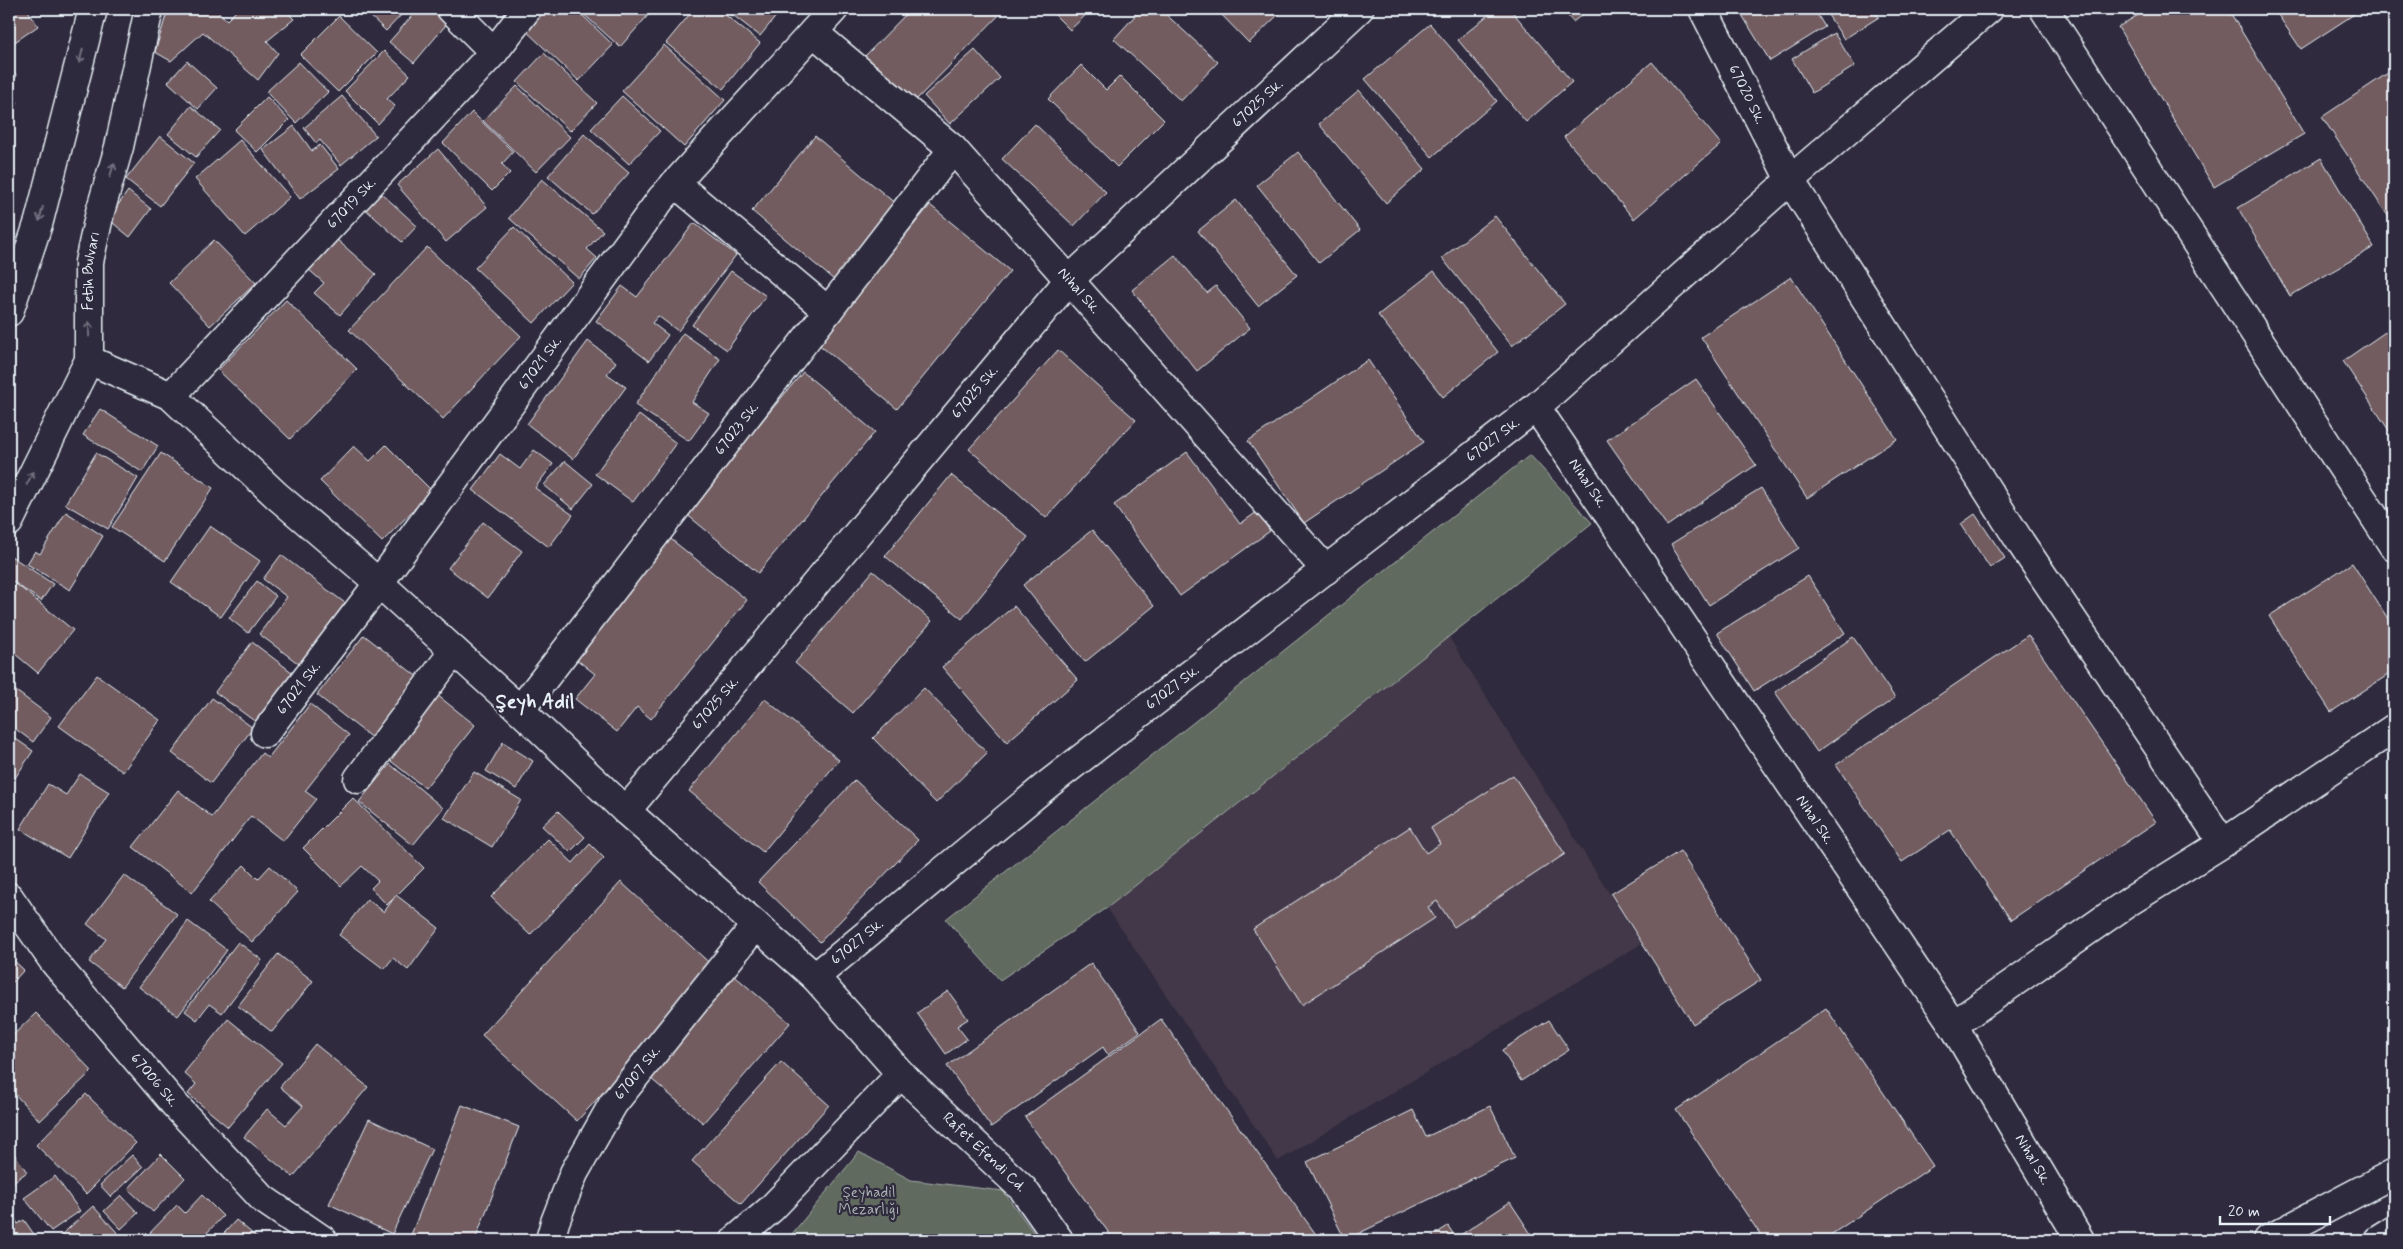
<svg xmlns="http://www.w3.org/2000/svg" width="2403" height="1249" font-family="Mynerve,sans-serif">
  <style>
    .built { fill: #433948 }
    .green { fill: #606a5e; stroke: #a4aeab }
    .building { fill: #725b60; stroke: #e8f1f8 }
    .lines { fill: none; stroke-linecap: round; stroke-linejoin: round }
    .minor-casing { stroke: #e8f1f8; stroke-width: 31 }
    .major-casing { stroke: #e8f1f8; stroke-width: 31 }
    .minor { stroke: #2f2a3d; stroke-width: 28 }
    .major { stroke: #2f2a3d; stroke-width: 28 }
    .oneway { stroke: #70707e }
    .labels { text-anchor: middle; dominant-baseline: central; stroke-width: 4.5; stroke-linejoin: round; paint-order: stroke }
    .street-label { font-size: 15px; fill: #e8f1f8; stroke: #2f2a3d }
    .park-label { font-size: 15px; fill: #abb4b3; stroke: #2f2a3d }
    .district-label { font-size: 20px; font-weight: bold; fill: #e8f1f8; stroke: #2f2a3d }
  </style>
  <rect width="100%" height="100%" fill="#2f2a3d"/>
  <filter id="ink" filterUnits="userSpaceOnUse"><feTurbulence type="fractalNoise" baseFrequency=".02" numOctaves="2"/><feDisplacementMap in="SourceGraphic" scale="10" xChannelSelector="R" yChannelSelector="G"/><feConvolveMatrix kernelMatrix="1 2 1 2 8 2 1 2 1" color-interpolation-filters="sRGB"/></filter>
  <g filter="url(#ink)">
    <path class="built" d="M1449,637L1641,944L1278,1161L1107,908Z"/>
    <g class="green">
      <path d="M1530,455L1592,523L1107,908L1000,980L946,919Z"/>
      <path d="M859,1152L911,1180L1003,1191L1039,1240H787Z"/>
    </g>
    <g class="building">
      <path d="M9,9H27L38,26L9,46Z"/>
      <path d="M168,9H215L227,20L238,9H284L294,19L267,41L278,53L258,80L203,32L171,61L155,52Z"/>
      <path d="M298,9H314L306,17Z"/>
      <path d="M363,9H407L386,31Z"/>
      <path d="M418,9H436L450,20L414,63L389,42Z"/>
      <path d="M539,9H576L613,45L579,81L522,27Z"/>
      <path d="M578,9H647L651,12L620,47Z"/>
      <path d="M694,9H718L760,43L723,89L666,43Z"/>
      <path d="M725,9H782L760,36Z"/>
      <path d="M911,9H1005L913,103L865,56Z"/>
      <path d="M1049,9H1092L1070,30Z"/>
      <path d="M1141,9H1160L1218,62L1181,101L1114,39Z"/>
      <path d="M1216,9H1284L1249,43Z"/>
      <path d="M1495,9H1510L1572,82L1526,122L1458,40Z"/>
      <path d="M1562,9H1589L1573,22Z"/>
      <path d="M1752,9H1814L1825,27L1770,61L1742,15Z"/>
      <path d="M1824,9H1873L1879,17L1844,39Z"/>
      <path d="M2148,9H2228L2304,134L2214,187L2118,27Z"/>
      <path d="M2274,9H2362L2301,49Z"/>
      <path d="M339,16L377,53L338,92L300,55Z"/>
      <path d="M1430,24L1497,101L1432,157L1365,79Z"/>
      <path d="M1834,33L1855,66L1812,93L1792,59Z"/>
      <path d="M664,45L725,100L684,147L622,91Z"/>
      <path d="M975,50L1000,78L950,124L924,96Z"/>
      <path d="M384,51L410,75L387,99L395,106L378,124L345,91Z"/>
      <path d="M544,53L597,103L570,131L517,82Z"/>
      <path d="M187,61L217,88L198,109L168,82Z"/>
      <path d="M299,62L328,92L296,123L266,92Z"/>
      <path d="M1652,62L1721,144L1634,219L1564,137Z"/>
      <path d="M1081,65L1106,90L1120,76L1164,120L1117,167L1048,99Z"/>
      <path d="M9,66L17,76L9,84Z"/>
      <path d="M2394,69V225L2322,117Z"/>
      <path d="M517,86L570,137L536,172L483,121Z"/>
      <path d="M1359,90L1425,169L1386,203L1319,124Z"/>
      <path d="M9,92L18,103L9,111Z"/>
      <path d="M342,96L376,136L341,165L320,140L316,143L304,128Z"/>
      <path d="M622,96L660,131L629,164L591,129Z"/>
      <path d="M267,97L289,120L257,152L234,130Z"/>
      <path d="M191,106L220,130L196,157L168,134Z"/>
      <path d="M472,112L513,152L502,164L510,173L492,191L443,143Z"/>
      <path d="M1035,124L1106,192L1074,226L1002,159Z"/>
      <path d="M294,126L312,151L320,145L339,169L300,199L263,150Z"/>
      <path d="M584,134L629,173L592,214L548,176Z"/>
      <path d="M160,136L194,163L160,206L126,179Z"/>
      <path d="M815,136L897,205L834,280L752,211Z"/>
      <path d="M240,140L290,197L245,236L195,179Z"/>
      <path d="M438,149L487,207L446,242L397,185Z"/>
      <path d="M1298,152L1360,230L1319,263L1257,185Z"/>
      <path d="M2321,158L2374,247L2290,296L2238,208Z"/>
      <path d="M542,179L603,231L587,249L597,258L579,279L509,218Z"/>
      <path d="M128,191L151,209L130,237L108,219Z"/>
      <path d="M380,192L417,226L402,242L364,208Z"/>
      <path d="M1236,200L1297,275L1258,306L1198,231Z"/>
      <path d="M930,205L1010,271L897,409L817,343Z"/>
      <path d="M1495,216L1565,304L1512,346L1442,258Z"/>
      <path d="M694,223L736,255L678,331L658,316L652,323L668,335L649,361L596,321L622,286L637,297Z"/>
      <path d="M514,227L572,282L534,323L475,268Z"/>
      <path d="M335,238L376,274L340,315L314,293L324,283L308,269Z"/>
      <path d="M214,240L256,283L210,326L169,283Z"/>
      <path d="M427,247L521,336L443,419L349,330Z"/>
      <path d="M1175,255L1207,293L1216,286L1250,328L1197,371L1132,290Z"/>
      <path d="M731,271L766,296L727,350L692,325Z"/>
      <path d="M1434,271L1498,352L1443,397L1378,315Z"/>
      <path d="M1791,277L1897,439L1807,498L1701,337Z"/>
      <path d="M286,300L357,369L290,439L218,370Z"/>
      <path d="M2394,326V438L2343,361Z"/>
      <path d="M683,333L720,359L692,402L709,413L689,441L635,405Z"/>
      <path d="M588,341L616,362L607,374L626,387L573,459L527,424Z"/>
      <path d="M1058,350L1136,420L1046,518L969,449Z"/>
      <path d="M1368,360L1424,442L1304,523L1248,441Z"/>
      <path d="M803,372L875,432L758,573L685,513Z"/>
      <path d="M1696,379L1756,465L1667,526L1607,440Z"/>
      <path d="M100,409L158,446L142,472L83,435Z"/>
      <path d="M639,415L676,443L633,502L595,474Z"/>
      <path d="M386,445L432,491L382,542L320,481L354,446L370,461Z"/>
      <path d="M534,450L553,464L535,488L573,515L549,547L473,490L500,454L520,469Z"/>
      <path d="M1187,452L1240,524L1257,512L1270,531L1180,596L1114,505Z"/>
      <path d="M96,453L138,478L108,529L65,504Z"/>
      <path d="M161,453L213,488L165,561L112,527Z"/>
      <path d="M565,461L593,484L573,509L544,485Z"/>
      <path d="M951,475L1028,537L962,619L885,556Z"/>
      <path d="M1761,488L1799,548L1709,605L1671,544Z"/>
      <path d="M66,512L103,536L70,590L27,564L35,551L40,554Z"/>
      <path d="M1975,514L2005,558L1990,568L1961,524Z"/>
      <path d="M483,522L522,551L488,598L448,568Z"/>
      <path d="M210,526L260,561L221,617L171,582Z"/>
      <path d="M1092,530L1154,606L1085,662L1023,585Z"/>
      <path d="M667,536L747,600L651,719L637,707L617,732L575,699L595,674L571,655Z"/>
      <path d="M281,555L353,609L307,670L259,634L287,597L263,579Z"/>
      <path d="M11,556L53,584L41,601L9,579Z"/>
      <path d="M2352,563L2394,628V671L2331,712L2269,616Z"/>
      <path d="M873,571L932,621L853,713L795,663Z"/>
      <path d="M1808,576L1845,633L1754,691L1717,633Z"/>
      <path d="M257,581L276,596L248,633L229,618Z"/>
      <path d="M16,584L73,630L38,673L9,649V592Z"/>
      <path d="M1014,606L1078,680L1007,742L942,667Z"/>
      <path d="M364,635L424,682L377,742L317,695Z"/>
      <path d="M2028,635L2156,822L2011,920L1950,830L1902,862L1836,765Z"/>
      <path d="M1853,637L1895,698L1817,752L1775,692Z"/>
      <path d="M252,642L293,673L257,723L215,692Z"/>
      <path d="M97,675L160,720L123,772L59,726Z"/>
      <path d="M12,688L51,717L33,742L9,724V692Z"/>
      <path d="M924,688L987,753L936,803L873,738Z"/>
      <path d="M432,691L475,725L425,788L382,754Z"/>
      <path d="M212,698L253,728L211,783L172,753Z"/>
      <path d="M765,699L839,760L763,852L689,791Z"/>
      <path d="M310,704L349,735L305,791L316,799L283,841L251,816L192,893L133,847L178,790L212,817L262,753L268,758Z"/>
      <path d="M9,734L33,751L9,787Z"/>
      <path d="M503,742L533,761L516,789L486,771Z"/>
      <path d="M390,764L443,808L413,845L359,802Z"/>
      <path d="M474,772L521,800L492,847L444,818Z"/>
      <path d="M80,774L109,792L68,858L20,829L48,784L66,795Z"/>
      <path d="M1513,775L1565,854L1454,927L1437,901L1428,907L1435,918L1302,1005L1253,929L1410,827L1426,853L1440,844L1431,828Z"/>
      <path d="M855,780L918,840L820,942L758,882Z"/>
      <path d="M353,798L424,868L387,905L371,888L378,881L362,866L341,886L303,848Z"/>
      <path d="M558,811L585,837L570,852L542,826Z"/>
      <path d="M548,839L573,863L590,844L604,858L530,935L491,897Z"/>
      <path d="M1680,851L1761,980L1693,1024L1611,894Z"/>
      <path d="M244,865L258,879L270,866L298,892L252,942L209,902Z"/>
      <path d="M124,875L177,914L122,987L89,962L106,939L87,924Z"/>
      <path d="M621,882L716,969L577,1121L482,1035Z"/>
      <path d="M396,895L439,928L408,970L393,958L384,969L339,935L367,899L384,912Z"/>
      <path d="M188,921L227,950L178,1016L139,987Z"/>
      <path d="M238,942L262,960L222,1013L209,1004L197,1020L185,1011Z"/>
      <path d="M278,954L313,981L272,1032L238,1006Z"/>
      <path d="M9,956L24,970L9,986Z"/>
      <path d="M1091,963L1140,1032L1108,1055L1103,1047L991,1127L947,1066Z"/>
      <path d="M730,972L790,1023L703,1123L643,1072Z"/>
      <path d="M948,991L968,1019L957,1026L967,1039L946,1054L917,1013Z"/>
      <path d="M1826,1008L1933,1166L1823,1240H1764L1676,1110Z"/>
      <path d="M36,1013L92,1071L40,1121L9,1088V1039Z"/>
      <path d="M228,1019L282,1063L228,1127L188,1094L196,1084L184,1073Z"/>
      <path d="M1161,1019L1320,1240H1114L1025,1117Z"/>
      <path d="M1549,1020L1569,1050L1521,1081L1502,1050Z"/>
      <path d="M315,1044L368,1087L293,1177L244,1137L267,1109L286,1125L303,1106L280,1087Z"/>
      <path d="M781,1062L829,1105L741,1204L692,1161Z"/>
      <path d="M86,1094L136,1143L86,1194L36,1145Z"/>
      <path d="M462,1105L519,1127L475,1240H409Z"/>
      <path d="M1490,1106L1515,1158L1345,1240L1307,1162L1413,1110L1426,1137Z"/>
      <path d="M369,1119L432,1149L392,1234L329,1204Z"/>
      <path d="M9,1147L27,1172L9,1185Z"/>
      <path d="M161,1154L185,1178L153,1212L128,1189Z"/>
      <path d="M132,1155L143,1167L111,1197L100,1185Z"/>
      <path d="M55,1176L80,1211L51,1231L24,1198Z"/>
      <path d="M121,1195L138,1213L121,1229L104,1211Z"/>
      <path d="M202,1195L223,1216L200,1240H143L177,1205L185,1213Z"/>
      <path d="M1510,1202L1535,1240H1426L1448,1226L1456,1238Z"/>
      <path d="M93,1206L124,1240H56Z"/>
      <path d="M13,1216L18,1224L24,1220L38,1240H9V1219Z"/>
      <path d="M236,1220L260,1240H218Z"/>
    </g>
    <g class="lines">
      <g class="minor-casing">
        <g id="minor">
          <path d="M451,9L494,52"/>
          <path id="s1" d="M1703,9L1790,180L2021,543L2223,843"/>
          <path d="M2044,9L2394,547"/>
          <path id="s2" d="M813,32L953,149L1326,570"/>
          <path d="M675,183L828,311"/>
          <path id="s3" d="M89,360L171,396L276,495L379,583L520,710L626,811L815,977L901,1074L1023,1189L1059,1240"/>
          <path id="s4" d="M171,396L494,52L527,9"/>
          <path id="s5" d="M1536,407L1953,1025L2080,1240"/>
          <path id="s6" d="M520,710L953,149"/>
          <path id="s7" d="M265,733L379,583L661,199L834,9"/>
          <path d="M358,779L454,651"/>
          <path id="s8" d="M626,811L1068,281L1359,9"/>
          <path id="s9" d="M9,897L54,962L176,1106L263,1199L323,1240"/>
          <path id="s10" d="M815,977L1047,785L1536,407L1790,180L1989,9"/>
          <path d="M1953,1025L2130,901L2223,843L2394,728"/>
          <path id="s11" d="M550,1240L555,1222L574,1173L613,1104L756,925"/>
          <path d="M735,1240L771,1209L901,1074"/>
          <path d="M2267,1240L2394,1173"/>
          <path d="M2378,1240L2394,1230"/>
        </g>
      </g>
      <g class="major-casing">
        <g id="major">
          <path d="M9,312L39,221L93,9"/>
          <path id="s12" d="M9,522L89,360V262L100,212L119,147L149,9"/>
        </g>
      </g>
      <use href="#minor" class="minor"/>
      <use href="#major" class="major"/>
    </g>
    <defs><path id="oneway-shaft" d="M-6 0H5M1.5-3L5.5 0L1.5 3" fill="none" stroke-width="1.6" stroke-linecap="round" stroke-linejoin="round" transform="scale(1.25)"/></defs>
    <g class="oneway">
      <use href="#oneway-shaft" transform="translate(81 56) rotate(104)"/>
      <use href="#oneway-shaft" transform="translate(112 170) rotate(-73)"/>
      <use href="#oneway-shaft" transform="translate(41 214) rotate(104)"/>
      <use href="#oneway-shaft" transform="translate(89 329) rotate(-90)"/>
      <use href="#oneway-shaft" transform="translate(30 478) rotate(-64)"/>
    </g>
  </g>
  <g class="labels">
    <g class="street-label">
      <text stroke="none"><textPath href="#s1" startOffset="96">67020 Sk.</textPath></text>
      <text stroke="none"><textPath href="#s8" startOffset="950">67025 Sk.</textPath></text>
      <text stroke="none"><textPath href="#s4" startOffset="264">67019 Sk.</textPath></text>
      <text stroke="none"><textPath href="#s12" startOffset="270">Fetih Bulvarı</textPath></text>
      <text stroke="none"><textPath href="#s2" startOffset="372">Nihal Sk.</textPath></text>
      <text stroke="none"><textPath href="#s7" startOffset="461">67021 Sk.</textPath></text>
      <text stroke="none"><textPath href="#s8" startOffset="545">67025 Sk.</textPath></text>
      <text stroke="none"><textPath href="#s6" startOffset="355">67023 Sk.</textPath></text>
      <text stroke="none"><textPath href="#s10" startOffset="865">67027 Sk.</textPath></text>
      <text stroke="none"><textPath href="#s5" startOffset="92">Nihal Sk.</textPath></text>
      <text stroke="none"><textPath href="#s7" startOffset="56">67021 Sk.</textPath></text>
      <text stroke="none"><textPath href="#s10" startOffset="460">67027 Sk.</textPath></text>
      <text stroke="none"><textPath href="#s8" startOffset="140">67025 Sk.</textPath></text>
      <text stroke="none"><textPath href="#s5" startOffset="498">Nihal Sk.</textPath></text>
      <text stroke="none"><textPath href="#s10" startOffset="55">67027 Sk.</textPath></text>
      <text stroke="none"><textPath href="#s11" startOffset="190">67007 Sk.</textPath></text>
      <text stroke="none"><textPath href="#s9" startOffset="234">67006 Sk.</textPath></text>
      <text stroke="none"><textPath href="#s3" startOffset="1201">Rafet Efendi Cd.</textPath></text>
      <text stroke="none"><textPath href="#s5" startOffset="902">Nihal Sk.</textPath></text>
    </g>
    <g class="park-label">
      <text x="869" y="1193">Şeyhadil<tspan x="869" dy="17">Mezarlığı</tspan></text>
    </g>
    <g class="district-label">
      <text x="535" y="702">Şeyh Adil</text>
    </g>
  </g>
  <rect width="2403" height="1249" fill="none" stroke="#2f2a3d" stroke-width="30"/>
  <rect x="15" y="15" width="2373" height="1219" fill="none" stroke="#e8f1f8" stroke-width="2" filter="url(#ink)"/>
  <path d="M2220 1216v8h110v-8" fill="none" stroke="#e8f1f8" stroke-width="2.5"/>
  <text x="2228" y="1216" font-size="15" fill="#e8f1f8" stroke="#2f2a3d" stroke-width="4" paint-order="stroke">20 m</text>
</svg>
